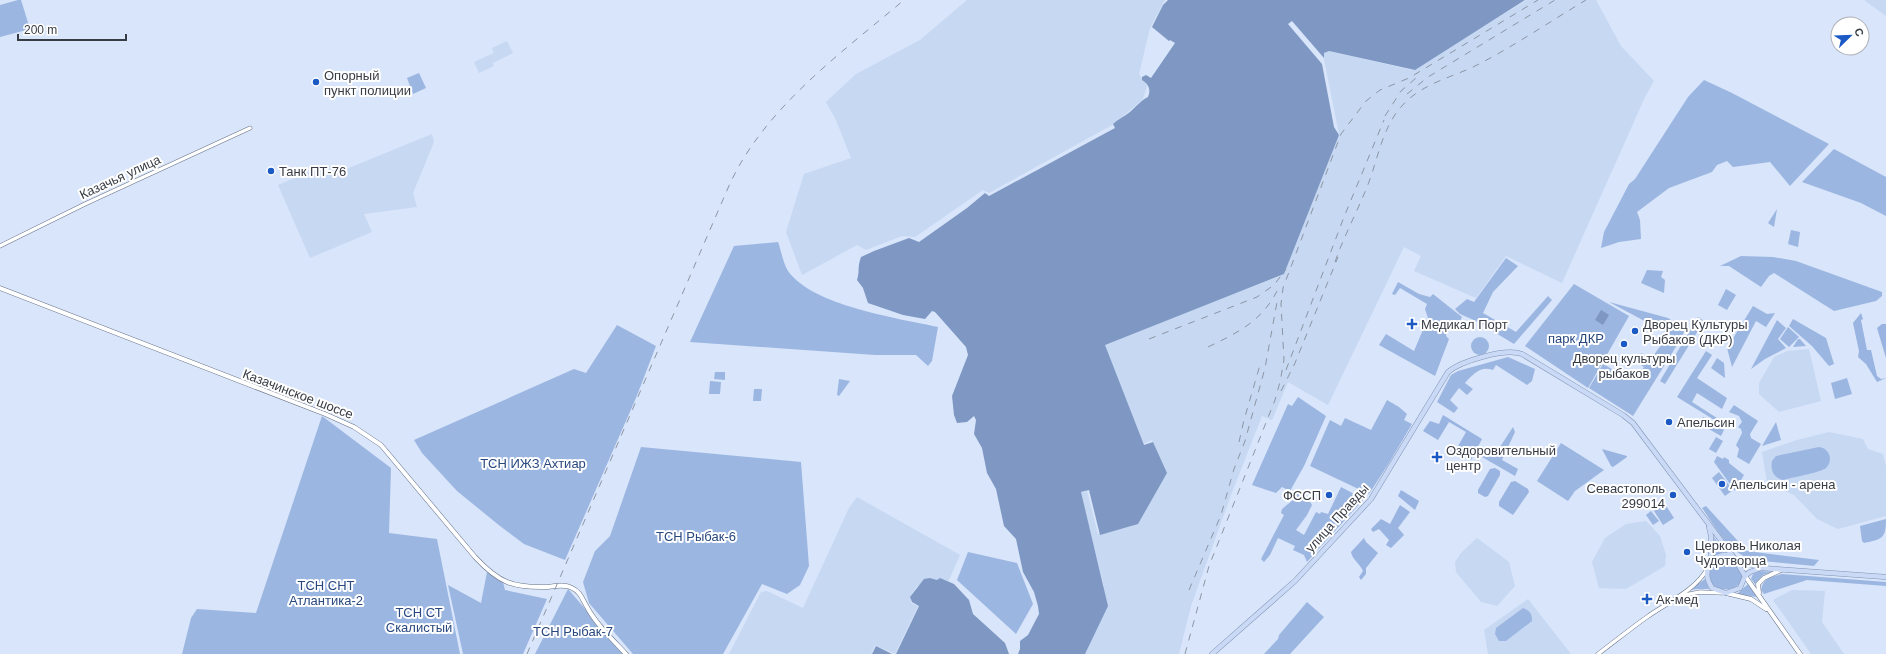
<svg xmlns="http://www.w3.org/2000/svg" width="1886" height="654" font-family="Arial,sans-serif">
  <style>
    .built { fill: #c7d8f2 }
    .green { fill: #9cb6e2 }
    .forest { fill: #99b4e1 }
    .water { fill: #7e98c3 }
    .lines { fill: none; stroke-linecap: round; stroke-linejoin: round }
    .tertiary-casing { stroke: #677285; stroke-width: 4.5 }
    .secondary-casing { stroke: #677285; stroke-width: 5 }
    .primary-casing { stroke: #8093b4; stroke-width: 5.5 }
    .tertiary { stroke: #fff; stroke-width: 3.5 }
    .secondary { stroke: #fff; stroke-width: 4 }
    .primary { stroke: #cadaf6; stroke-width: 4.5 }
    .rail { stroke: #8c95a4; stroke-width: 1; stroke-dasharray: 7 7; stroke-linecap: butt }
    .poi-dot { fill: #1b5ac5; stroke: #fff; stroke-width: 1.5 }
    .labels { text-anchor: middle; dominant-baseline: central; stroke-width: 4; stroke-linejoin: round; paint-order: stroke }
    .poi-label { font-size: 13px; fill: #373c45; stroke: #fff; text-anchor: start }
    .street-label { font-size: 13px; fill: #373c45; stroke: #fff }
    .park-label { font-size: 13px; fill: #28487f; stroke: #fff }
  </style>
  <rect width="100%" height="100%" fill="#d8e5fa"/>
  <g class="built">
    <path d="M967,0H1165L1150,28L1139,74L1147,86L1143,99L1114,124L989,193L983,190L915,237L902,236L866,250L857,245L802,275L786,232L804,174L851,158L836,120L826,102L856,74L920,40Z"/>
    <path d="M1527,0H1596L1621,46L1654,81L1645,97L1562,283L1506,256L1476,298L1414,271L1421,256L1404,247L1328,405L1288,382L1272,420L1262,416L1231,495L1191,606L1179,654H1081L1104,586L1080,493L1087,491L1098,534L1132,526L1166,473L1152,440L1143,444L1104,344L1283,275L1339,134L1323,54L1328,51L1412,70Z"/>
    <path d="M1864,0H1886V16Z"/>
    <path d="M507,41L513,53L493,63L494,66L479,73L474,62L494,53L492,48Z"/>
    <path d="M432,134L434,142L413,193L417,207L364,214L372,232L310,258L278,185L325,165L344,170Z"/>
    <path d="M1809,349L1821,401L1779,412L1759,394V383L1774,357L1787,351Z"/>
    <path d="M1829,432L1863,439L1868,449L1883,454L1886,467V516L1838,529L1817,519L1794,495L1767,483L1762,452L1797,440Z"/>
    <path d="M857,497L960,555L948,582L940,578L937,580L930,578L916,587L910,597L911,603L918,606L895,654L875,645L871,654H729L761,592L767,591L803,608L849,508Z"/>
    <path d="M1646,521L1660,536L1666,555L1665,566L1626,589L1599,588L1592,562L1605,538L1626,524Z"/>
    <path d="M1477,538L1509,562L1515,586L1497,606L1481,602L1456,572L1455,562L1461,553Z"/>
    <path d="M1792,590L1825,591L1822,622L1844,654H1811L1773,600Z"/>
    <path d="M1528,599L1571,654H1488L1484,630Z"/>
  </g>
  <g class="green">
    <path d="M18,0H21L30,29L0,37V5Z"/>
    <path d="M419,73L426,88L413,94L407,78Z"/>
    <path d="M1704,80L1732,93L1829,144L1790,186L1770,162L1733,167L1727,161L1717,165L1712,172L1669,188L1637,212L1640,220L1641,239L1619,242L1601,248L1604,232L1629,184L1635,179L1688,97Z"/>
    <path d="M1834,149L1886,177V216L1861,203L1802,182Z"/>
    <path d="M1777,209L1774,227L1768,223Z"/>
    <path d="M1791,230L1800,232L1798,247L1788,244Z"/>
    <path d="M778,242C781,250 783,263 788,271C813,306 897,318 938,327L932,361L928,366L916,355H875L690,342L734,246Z"/>
    <path d="M1741,256L1773,257L1796,261L1882,292V296L1876,301L1834,311L1774,273L1769,276L1761,287L1729,266H1720Z"/>
    <path d="M1506,258L1518,266L1493,292L1483,313L1516,332L1548,296L1552,300L1514,344L1476,321L1460,314L1455,309L1467,299L1474,302Z"/>
    <path d="M1647,270L1663,271L1661,277L1665,280L1664,293L1641,283Z"/>
    <path d="M1398,282L1419,294L1430,297L1433,294L1462,317L1455,331L1447,328L1446,336L1449,339L1435,376L1379,345L1386,334L1414,351L1428,318L1425,309L1427,304L1400,288L1395,295L1392,294Z"/>
    <path d="M1574,284L1629,316L1588,388L1525,346Z"/>
    <path d="M1726,289L1736,295L1727,310L1718,305Z"/>
    <path d="M1609,302L1668,318L1685,330L1680,340Z"/>
    <path d="M1753,306L1767,314L1775,313L1766,327L1756,321L1732,367L1727,348Z"/>
    <path d="M1698,317L1704,321L1665,384L1660,381Z"/>
    <path d="M1793,319L1826,338L1834,364L1829,366L1812,346L1789,326Z"/>
    <path d="M1777,320L1786,328L1778,339L1786,348L1765,359L1751,369Z"/>
    <path d="M617,325L656,346L636,398L565,560L524,544L500,526L457,491L422,453L414,440L574,369L586,373Z"/>
    <path d="M1788,327L1799,337L1789,347L1780,339Z"/>
    <circle cx="1480" cy="346" r="9"/>
    <path d="M1666,338L1677,345L1633,416L1589,388L1603,364L1619,373L1622,369L1626,370L1623,376L1629,379L1634,373L1641,378L1644,373L1642,370L1644,367L1637,362L1641,353L1651,359Z"/>
    <path d="M1798,339H1800L1806,346L1793,347Z"/>
    <path d="M1706,351L1712,355L1697,378L1727,398L1722,409L1697,393L1692,402L1717,418L1716,421L1677,397Z"/>
    <path d="M1508,357L1535,369L1532,381L1527,385L1496,365L1493,370C1481,365 1472,375 1465,383L1473,389L1467,395L1459,388L1450,400L1458,408L1454,413L1437,402L1451,375L1458,371Z"/>
    <path d="M1717,358L1724,363L1725,378L1711,368Z"/>
    <path d="M715,372H725V380L714,379Z"/>
    <path d="M1847,378L1852,394L1835,399L1831,383Z"/>
    <path d="M839,379L850,381L839,396L837,395Z"/>
    <path d="M710,381L721,382L720,394H709Z"/>
    <path d="M754,389H762L761,401H753Z"/>
    <path d="M1298,397L1326,416L1304,466L1290,491L1282,487L1276,493L1252,485L1288,404L1292,406Z"/>
    <path d="M1387,400L1399,407L1407,414L1404,420L1412,424L1389,463L1369,494L1310,466L1330,420L1341,426L1345,418L1371,430Z"/>
    <path d="M1734,405L1758,421L1750,434L1751,438L1761,444L1749,464L1737,457L1739,449L1736,445L1742,433L1741,429L1738,427L1742,422L1739,416L1729,412Z"/>
    <path d="M322,416L391,468L389,533L437,539L460,654H182L191,618L197,609L256,613Z"/>
    <path d="M1703,417L1724,430L1721,436L1700,424Z"/>
    <path d="M1776,422L1781,440L1762,446Z"/>
    <path d="M1513,427L1515,432L1502,460L1518,469L1515,476L1482,457L1487,449L1496,453Z"/>
    <path d="M1716,437L1723,441L1716,453L1709,449Z"/>
    <path d="M1561,443L1604,470L1575,491L1568,501L1537,481Z"/>
    <path d="M641,447L801,462L809,566L800,585L787,594L762,584L723,654H633L589,603L583,582L595,551L610,536Z"/>
    <path d="M1819,447C1829,448 1834,460 1826,468C1819,473 1793,477 1783,480C1774,478 1770,470 1772,461L1776,456Z"/>
    <path d="M1717,456L1723,459L1724,457L1729,460V463L1744,475L1735,491L1714,462Z"/>
    <path d="M1719,472L1733,490L1725,496L1712,478Z"/>
    <path d="M1341,487L1364,499L1307,562L1304,555L1293,550L1295,546L1278,538L1270,555L1264,562L1261,559L1284,515L1281,513L1282,509L1294,499L1298,489L1301,491L1299,497L1309,500L1312,505L1307,515L1296,530L1304,535L1316,512L1320,514L1321,512L1328,514Z"/>
    <path d="M1665,504L1674,518L1663,525L1654,511Z"/>
    <path d="M1706,506L1747,551L1819,560L1814,566L1753,560C1729,553 1716,528 1702,508Z"/>
    <path d="M1651,511L1659,521L1653,525L1646,515Z"/>
    <path d="M1886,519C1886,539 1882,539 1864,543L1862,541L1860,526Z"/>
    <path d="M1714,537L1724,552L1715,555Z"/>
    <path d="M968,552L1017,563L1033,604L1016,634L957,580Z"/>
    <path d="M1722,558H1732C1767,591 1703,602 1710,571C1711,564 1716,560 1722,558Z"/>
    <path d="M1760,571L1771,572L1763,575L1755,584L1751,579L1753,574Z"/>
    <path d="M487,572L503,582L505,590L547,599L523,654H463L448,585L481,603Z"/>
    <path d="M1782,574L1886,582V586L1807,580L1764,594L1761,590C1763,578 1772,577 1782,574Z"/>
    <path d="M1705,579L1709,589H1696L1688,591Z"/>
    <path d="M1748,584L1757,597L1737,594Z"/>
    <path d="M568,589L624,654H535Z"/>
    <path d="M1307,602L1324,617L1290,654H1264L1278,639L1279,635Z"/>
    <path d="M1523,608C1530,611 1532,613 1532,621L1506,641H1499L1495,634L1496,628Z"/>
  </g>
  <g class="forest">
    <path d="M1861,313L1863,319L1861,320L1867,350H1871L1877,376L1881,379L1886,378L1877,382L1866,364L1858,357L1859,351L1853,323Z"/>
    <path d="M1882,324H1886V358L1877,328Z"/>
    <path d="M1443,415L1482,439L1471,460L1466,457L1470,449L1463,446L1460,451L1457,448L1466,432L1449,422L1438,440L1423,431L1430,421L1439,424Z"/>
    <path d="M1602,449L1627,456V457L1613,467L1611,466Z"/>
    <path d="M1495,468L1500,471V475L1488,496L1485,497L1478,493V490L1490,469Z"/>
    <path d="M1515,481L1528,489L1529,492L1513,515L1499,506V502L1511,482Z"/>
    <path d="M1401,490L1419,501L1415,510L1398,496Z"/>
    <path d="M1400,505L1410,512L1398,528L1404,535L1391,548L1386,545L1389,540L1379,529L1373,532L1371,529L1381,519L1390,524Z"/>
    <path d="M1364,538L1366,542L1378,553L1366,568V574L1361,580L1359,577L1363,571C1360,564 1352,559 1351,552Z"/>
  </g>
  <g class="water">
    <path d="M1168,0H1525L1415,70L1329,51L1324,53V58L1292,21L1288,24L1322,64L1334,127L1339,135L1284,274L1105,345L1144,445L1153,442L1167,473L1138,524L1100,535L1089,490L1081,492L1108,606L1085,654H1018L1020,649V641L1028,635L1039,614L1038,606L1034,592L1023,572L1016,539L1004,526L996,489L987,473L982,448L974,434L976,420L974,416L967,422L957,423L954,415L952,396L968,355L966,347L935,312L932,311L925,319L903,315L868,303L863,288L857,280C860,271 857,268 861,257L874,251L909,238L919,242L967,208L985,193L989,196L1115,128L1113,124C1118,119 1124,117 1130,112C1136,107 1140,101 1148,97C1151,89 1149,85 1142,80V77L1146,75L1151,78L1175,43L1170,40L1169,41L1152,27L1163,5Z"/>
    <path d="M1601,310L1609,315L1603,325L1595,320Z"/>
    <path d="M930,578L937,580L940,578L954,584L969,600L973,614L1005,643L1009,654H896L919,606L912,602L910,597L924,579Z"/>
    <path d="M876,646L892,654H872Z"/>
  </g>
  <g class="lines">
    <g class="tertiary-casing">
      <g id="tertiary">
        <path d="M0,246L85,204L250,128"/>
        <path d="M1680,596L1700,592L1723,593"/>
        <path d="M1598,654C1614,642 1630,629 1647,617C1665,604 1696,590 1707,569"/>
      </g>
    </g>
    <g class="secondary-casing">
      <g id="secondary">
        <path d="M0,288L325,414L354,427L381,445L475,557C499,583 513,588 548,587C556,586 565,584 572,588C581,592 582,599 587,607C596,624 612,639 626,654"/>
        <path d="M1745,576L1800,654"/>
        <path d="M1726,593L1751,599L1766,609"/>
        <path d="M1759,593L1758,584L1764,578L1781,570"/>
      </g>
    </g>
    <g class="primary-casing">
      <g id="primary">
        <path d="M1709,527L1711,536V561"/>
        <path d="M1731,555C1710,553 1701,571 1712,588L1726,593L1740,588L1745,576L1736,561"/>
        <path d="M1745,576L1750,572L1761,568"/>
        <path d="M1212,654L1295,581L1371,499L1448,372C1461,361 1505,348 1522,354L1623,415L1633,423L1735,559L1761,568L1886,577"/>
      </g>
    </g>
    <use href="#tertiary" class="tertiary"/>
    <use href="#secondary" class="secondary"/>
    <use href="#primary" class="primary"/>
    <g class="rail">
      <path d="M1407,94L1428,77L1555,0"/>
      <path d="M1385,116L1401,91L1416,78"/>
      <path d="M1335,262C1344,236 1357,212 1367,187C1378,160 1381,131 1400,108C1422,82 1453,78 1481,63C1517,44 1551,21 1586,0"/>
      <path d="M1149,339L1257,297L1274,285L1286,269"/>
      <path d="M1208,347C1241,331 1264,320 1280,285"/>
      <path d="M1286,370L1344,217L1384,120"/>
      <path d="M1281,391L1295,363L1338,257"/>
      <path d="M1239,442L1244,420L1260,365"/>
      <path d="M1189,590L1221,515L1234,469L1245,441L1265,368L1277,302"/>
      <path d="M527,654L728,188C762,110 840,54 904,0"/>
      <path d="M1185,654L1209,566L1275,400L1280,382L1284,360L1281,304L1283,288L1341,134L1366,101L1380,90L1409,78L1538,0"/>
    </g>
  </g>
  <g class="poi-dot">
    <circle cx="316" cy="82" r="4"/>
    <circle cx="271" cy="171" r="4"/>
    <path d="M1410 318h4v4h4v4h-4v4h-4v-4h-4v-4h4z"/>
    <circle cx="1635" cy="331" r="4"/>
    <circle cx="1624" cy="344" r="4"/>
    <circle cx="1669" cy="422" r="4"/>
    <path d="M1435 451h4v4h4v4h-4v4h-4v-4h-4v-4h4z"/>
    <circle cx="1722" cy="484" r="4"/>
    <circle cx="1329" cy="495" r="4"/>
    <circle cx="1673" cy="495" r="4"/>
    <circle cx="1687" cy="552" r="4"/>
    <path d="M1645 593h4v4h4v4h-4v4h-4v-4h-4v-4h4z"/>
  </g>
  <g class="labels">
    <g class="poi-label">
      <text x="324" y="75">Опорный<tspan x="324" dy="15">пункт полиции</tspan></text>
      <text x="279" y="171">Танк ПТ-76</text>
      <text x="1421" y="324">Медикал Порт</text>
      <text x="1643" y="324">Дворец Культуры<tspan x="1643" dy="15">Рыбаков (ДКР)</tspan></text>
      <text x="1624" y="358" text-anchor="middle">Дворец культуры<tspan x="1624" dy="15">рыбаков</tspan></text>
      <text x="1677" y="422">Апельсин</text>
      <text x="1446" y="450">Оздоровительный<tspan x="1446" dy="15">центр</tspan></text>
      <text x="1730" y="484">Апельсин - арена</text>
      <text x="1665" y="488" text-anchor="end">Севастополь<tspan x="1665" dy="15">299014</tspan></text>
      <text x="1321" y="495" text-anchor="end">ФССП</text>
      <text x="1695" y="545">Церковь Николая<tspan x="1695" dy="15">Чудотворца</tspan></text>
      <text x="1656" y="599">Ак-мед</text>
    </g>
    <g class="street-label">
      <text transform="translate(120 177) rotate(-25)">Казачья улица</text>
      <text transform="translate(298 394) rotate(21)">Казачинское шоссе</text>
      <text transform="translate(1337 518) rotate(-48)">улица Правды</text>
    </g>
    <g class="park-label">
      <text x="1576" y="338">парк ДКР</text>
      <text x="533" y="463">ТСН ИЖЗ Ахтиар</text>
      <text x="696" y="536">ТСН Рыбак-6</text>
      <text x="326" y="585">ТСН СНТ<tspan x="326" dy="15">Атлантика-2</tspan></text>
      <text x="419" y="612">ТСН СТ<tspan x="419" dy="15">Скалистый</tspan></text>
      <text x="573" y="631">ТСН Рыбак-7</text>
    </g>
  </g>
  <g transform="translate(1850 36) rotate(67)"><circle r="19" fill="#ffffff" stroke="#afb1b5"/>
  <path d="M0-3L7 15L0 10L-7 15Z" fill="#1b5ac5"/>
  <text y="-6" font-size="11" font-weight="bold" text-anchor="middle" fill="#373c45">С</text>
  </g>
  <path d="M18 34v6h108v-6" fill="none" stroke="#373c45" stroke-width="2"/>
  <text x="24" y="34" font-size="12" fill="#373c45" stroke="#ffffff" stroke-width="3" paint-order="stroke">200 m</text>
</svg>
